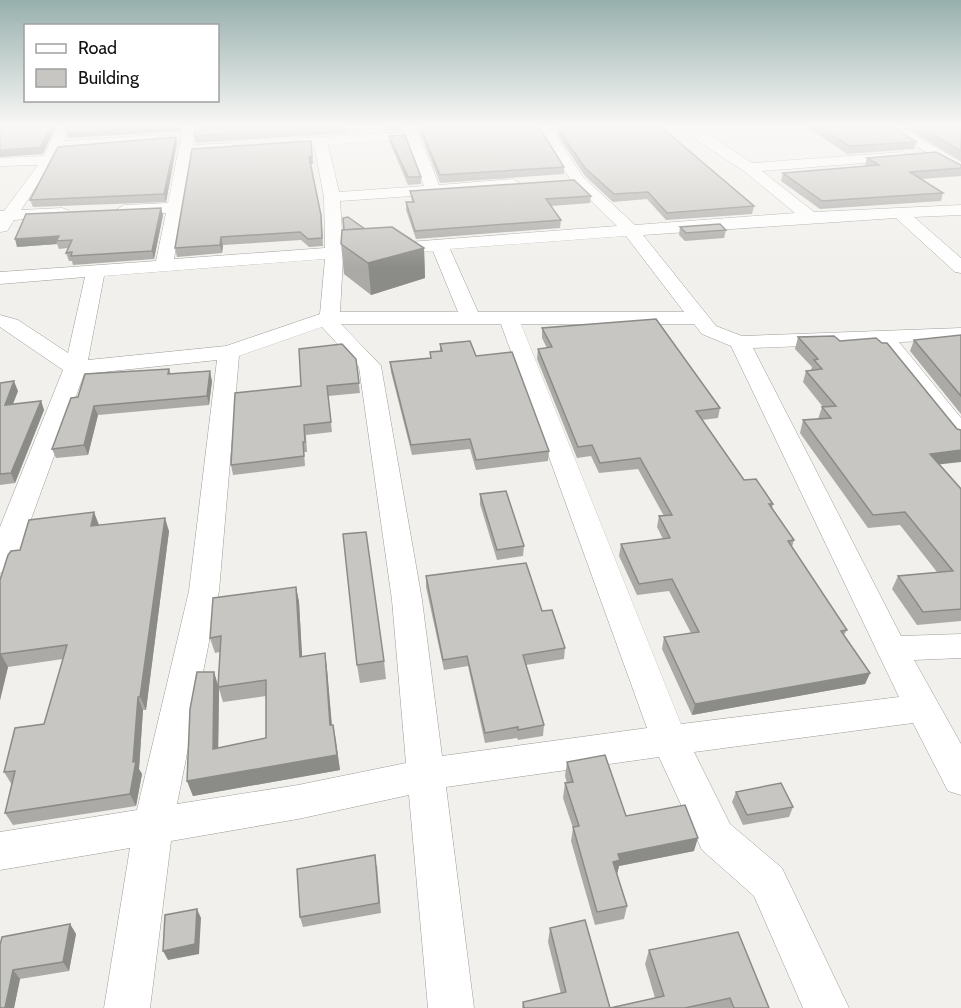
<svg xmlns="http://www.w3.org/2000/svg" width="961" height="1008" font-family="Cabin,sans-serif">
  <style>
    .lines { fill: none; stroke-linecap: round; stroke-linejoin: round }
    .street-casing { stroke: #9d9c98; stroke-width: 1 }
    .street { fill: #fff; fill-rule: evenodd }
    .wall { fill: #abaaa7; fill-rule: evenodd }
    .shaded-wall { fill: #8b8b88 }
    .building { fill: #c7c6c2; stroke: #8b8b88; stroke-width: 1.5 }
  </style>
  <rect width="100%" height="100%" fill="#f1f0ec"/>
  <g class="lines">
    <g class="street-casing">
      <g id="street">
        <path d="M57,127L70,128L64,141L154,135L161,139L154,143L60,150L21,210L62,208L68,210L70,213L68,216L14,220L7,231L0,232V211H4L38,165L0,166V158L44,156Z"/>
        <path d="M183,127H197L193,145L230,143L237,147L230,151L192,154L174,259L325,248L324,197L314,145L304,146L297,142L304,138L404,132L402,127H416L439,185L513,179L521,184L513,189L340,201L343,247L617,226L573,183L536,127H550L583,177L635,225L795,213L744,171L676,127H696L752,163L903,152L910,156L903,160L762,171L814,212L961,205V215L914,217L961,258V273L955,272L896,218L643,235L716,326L742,336L961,328V340L899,342L961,418V441L952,439L877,343L753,348L901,636L961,634V658L914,660L961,744V795L948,791L913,723L694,752L730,824L782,868L849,1008H803L754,896L702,850L659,757L446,787L474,1008H428L409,795L298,819L171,841L150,1008H104L130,848L0,870V832L137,810L189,591L217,360L84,374L15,563L10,570L0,573V527L63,370L0,327V315L18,320L68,353L85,277L0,284V272L156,261L166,213L124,215L116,210L124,205L168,203ZM407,139L424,186L339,192L328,145ZM626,236L684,312H478L450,249ZM433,251L458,312H340L343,258ZM325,259L320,314L226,346L88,360L104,276ZM341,324H501L647,728L442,756L422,600L381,366ZM521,324H694L702,334L731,346L899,697L681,724ZM322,327L359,367L392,600L406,763L298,785L177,804L219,591L239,356Z"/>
        <path d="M883,127H900L961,162V172Z"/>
      </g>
    </g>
    <use href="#street" class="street"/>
  </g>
  <g class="wall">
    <path d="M346,127L347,133L196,143L194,136Z"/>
    <path d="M383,127H401V130L385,131Z"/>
    <path d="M418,127H539L564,167V174L440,183Z"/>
    <path d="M557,127L754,206L752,214L666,220L647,199L613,202L585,176L557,134Z"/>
    <path d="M807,127H894L916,142L914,149L847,154Z"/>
    <path d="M904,127H961V161Z"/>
    <path d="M389,136L421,177V184L408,185L390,143Z"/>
    <path d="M177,143L166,202L33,207L30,200Z"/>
    <path d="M192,149L313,164H311L322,223L323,246L309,247L301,240L223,245L222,253L177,257L175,248Z"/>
    <path d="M867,158L961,165V176L921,179L943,193L941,201L820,209L781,181L783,173L866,166L865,165Z"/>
    <path d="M410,191L591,196L590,203L551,206L561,220L560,228L416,239L406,210V202H412Z"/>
    <path d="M163,215L154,259L73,265L72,261H69L66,253L68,248L59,249L57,244L17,247Z"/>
    <path d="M680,227L726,230L724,238L685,241L679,235Z"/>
    <path d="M365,229L424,248L425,278L371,295L344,274L341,244Z"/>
    <path d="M542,328L720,408L718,418L702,420L744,480L773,504L772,508L794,540L792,547L847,630L844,635L870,673L865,684L692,715L662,649L664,637L691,633L669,591L637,595L619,556L621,544L663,539L657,527L659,516H664L638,469L599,473L591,456L577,458L537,359L538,349L547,348L542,338Z"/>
    <path d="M961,335V414L910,351L914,340Z"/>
    <path d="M798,337L940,465L961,489V621L917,625L892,589L898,576L937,572L900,525L868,528L800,433L803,420L818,419L822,407H823L803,382L806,371L811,370L812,367L795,349Z"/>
    <path d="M440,344L476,356L549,451L548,461L476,470L470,449L412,455L391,372L390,362L430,358V352L440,351Z"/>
    <path d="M356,359L360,393L328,396L332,432L306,435L307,452H304L305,466L233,475L231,465L301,386Z"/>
    <path d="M169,369L171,374L212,381L209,405L98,415L88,455L56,458L52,449L78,397Z"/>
    <path d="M0,383L18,391L13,404L41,401L44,410L15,483L0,485Z"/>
    <path d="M480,494L524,546L523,556L497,560L480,504Z"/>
    <path d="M99,525V526L169,531L146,710H143L139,769L142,774L136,806L13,825L5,813L12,785L4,772L44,724L63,659L8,667L0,700V580L20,550Z"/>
    <path d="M426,576L542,611L565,648L564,659L526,665L544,725L543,736L518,740L517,738L485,743L468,666L444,670L426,587Z"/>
    <path d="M296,587L299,602L302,657L325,653L327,669L332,725H333L336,740L340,770L193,796L187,781L214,672L218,686L220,652L215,653L210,638ZM219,689L223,702L266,696V738L218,748Z"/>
    <path d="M384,661L386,679L360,683L357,665Z"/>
    <path d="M567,762L626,816L694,851L619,866L617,874L627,906L624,919L595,925L571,841L573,828L563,798L565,783H567L565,776Z"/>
    <path d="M736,792L793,807L789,817L743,825L732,802Z"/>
    <path d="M377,865L381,913L303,927L300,917Z"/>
    <path d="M70,924L76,934L69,971L20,979L14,1008H0L2,937Z"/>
    <path d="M550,928L610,1008L655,998L645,964L649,950L769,1008H522L523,1002L561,994L548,942Z"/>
  </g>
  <g class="shaded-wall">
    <path d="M51,127H56L43,154L0,157V150Z"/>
    <path d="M137,127H181L180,131L68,138L66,132Z"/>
    <path d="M176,137L177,143L166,202L164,194Z"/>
    <path d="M311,141L313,164H310L309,157Z"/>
    <path d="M161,208L163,215L154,259L152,251Z"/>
    <path d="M59,236L56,241L57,244L17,247L15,239Z"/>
    <path d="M221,237L223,245L222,253L220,245Z"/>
    <path d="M424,248L425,278L371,295L368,263Z"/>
    <path d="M210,371L212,381L209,405L207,396Z"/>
    <path d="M14,381L18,391L9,414L5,405Z"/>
    <path d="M41,401L44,410L15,483L11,473Z"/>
    <path d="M94,406L98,415L88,455L84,445Z"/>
    <path d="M961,450V462L925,466L930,454Z"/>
    <path d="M94,512L99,525L96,539L91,526Z"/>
    <path d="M165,518L169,531L146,710L140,697Z"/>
    <path d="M296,587L299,602L303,672L300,657Z"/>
    <path d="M325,653L327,669L333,741L330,725Z"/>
    <path d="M1,654L8,667L0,700V658Z"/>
    <path d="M214,672L219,689L218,764L213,749Z"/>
    <path d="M870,673L865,684L692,715L695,704Z"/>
    <path d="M138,697L143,710L139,769L142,774L136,806L130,794L133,762Z"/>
    <path d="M333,725L340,770L193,796L187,781Z"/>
    <path d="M698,838L694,851L619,866L617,874L613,862L618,854Z"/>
    <path d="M197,909L201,918L199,954L168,960L163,951Z"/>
    <path d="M70,924L76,934L69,971L63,962Z"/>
    <path d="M13,970L20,979L14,1008H5Z"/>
  </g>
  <g class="building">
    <path d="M0,127H51L40,147L0,150Z"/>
    <path d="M67,127H137L66,132Z"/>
    <path d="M196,127H339L194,136Z"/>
    <path d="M420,127H539L564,167L440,175Z"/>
    <path d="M557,127H661L754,206L667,213L648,192L614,194L585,168Z"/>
    <path d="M820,127H894L916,142L849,146Z"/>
    <path d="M919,127H961V151Z"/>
    <path d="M405,135L421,177H408L389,136Z"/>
    <path d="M176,137L164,194L30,200L58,147Z"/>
    <path d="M311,141L312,157H309L321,215L322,238L308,239L300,232L221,237L220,245L175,248L192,149Z"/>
    <path d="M936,152L961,165V168L910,172L943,193L822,201L783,173L879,165L867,158Z"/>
    <path d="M574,180L591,196L546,199L561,220L415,231L406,202H414L410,191Z"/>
    <path d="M161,208L152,251L71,256L72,252L66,253L72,240L56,241L59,236L15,239L26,214Z"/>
    <path d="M348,217L365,229L344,230L343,218Z"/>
    <path d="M720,224L726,230L686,233L680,227Z"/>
    <path d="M392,227L424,248L368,263L341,244L342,230Z"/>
    <path d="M656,319L720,408L696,411L744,480L756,479L773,504H769L794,540L788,541L847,630L841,631L870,673L695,704L664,637L699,632L672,579L639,584L621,544L670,538L659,516L672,515L640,458L600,463L592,445L578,447L538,349L552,347L542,328Z"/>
    <path d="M961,335V396L914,340Z"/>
    <path d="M834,336L840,341L876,338L882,343H887L957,429L961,430V450L930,454L961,489V609L923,612L898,576L953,571L905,512L873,515L803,420L831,418L822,407L836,406L806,371L822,369L814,360L818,359L798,337Z"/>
    <path d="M470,341L476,356L512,352L549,451L476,460L470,439L411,445L390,362L431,358L430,352L442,351L440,344Z"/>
    <path d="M342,344L356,359L359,383L327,386L331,422L304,425L305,442H303L304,456L231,465L235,393L301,386L299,349Z"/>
    <path d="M169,369L168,374L210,371L207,396L94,406L84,445L52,449L71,398L78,397L85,374Z"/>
    <path d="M14,381L5,405L41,401L11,473L0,474V383Z"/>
    <path d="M506,491L524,546L497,550L480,494Z"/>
    <path d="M94,512L91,526L165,518L140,697H138L133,762L136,761L130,794L5,813L15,771L4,772L15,728L44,724L67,645L1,654L0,658V580L8,555L11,551L20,550L29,520Z"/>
    <path d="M366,532L384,661L357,665L343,534Z"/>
    <path d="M526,563L542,611L552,610L565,648L523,655L544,725L518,730V727L485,733L467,656L443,660L426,576Z"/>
    <path d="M296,587L300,657L325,653L330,725H333L337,755L187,781L190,709L197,672H214L213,749L266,738V680L218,687L221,636L210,638L213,598Z"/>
    <path d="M605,755L626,816L685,805L698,838L618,854L620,860L613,862L627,906L597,912L573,827L579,826L565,783L573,782L567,762Z"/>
    <path d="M781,783L793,807L747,815L736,792Z"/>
    <path d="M375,855L379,903L300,917L297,869Z"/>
    <path d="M197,909L195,944L163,951L165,915Z"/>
    <path d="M585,920L610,1008L664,996L649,950L738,932L769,1008H734L730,998L685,1008H524L523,1002L566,992L550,928Z"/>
    <path d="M70,924L63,962L13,970L5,1008H0V945L2,937Z"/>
  </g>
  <linearGradient id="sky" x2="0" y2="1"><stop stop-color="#97b0ad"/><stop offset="0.47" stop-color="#f9f8f6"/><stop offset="1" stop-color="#f9f8f6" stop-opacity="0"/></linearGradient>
  <rect width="961" height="268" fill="url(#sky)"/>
  <rect x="24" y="24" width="195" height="78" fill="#ffffff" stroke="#a0a0a0" stroke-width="1.5"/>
  <rect x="36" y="44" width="30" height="9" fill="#ffffff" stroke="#a0a0a0" stroke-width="1.5"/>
  <text x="78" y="54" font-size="18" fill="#121211">Road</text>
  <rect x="36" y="69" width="30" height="18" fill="#c7c6c2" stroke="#a0a0a0" stroke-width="1.5"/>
  <text x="78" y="84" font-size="18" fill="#121211">Building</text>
</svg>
